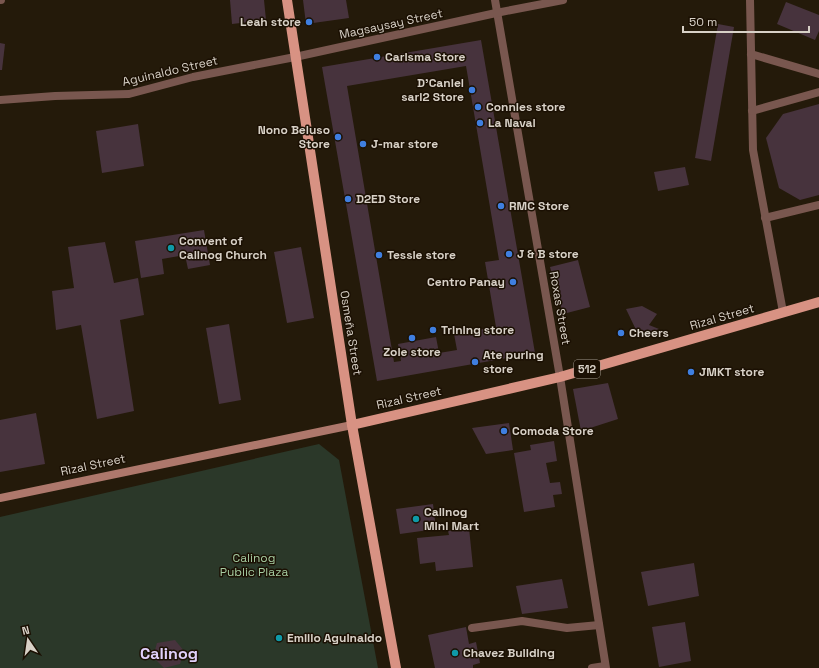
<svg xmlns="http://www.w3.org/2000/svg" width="819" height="668" font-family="'Space Grotesk',sans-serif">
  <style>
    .green { fill: #2b3829 }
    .building { fill: #47333d; fill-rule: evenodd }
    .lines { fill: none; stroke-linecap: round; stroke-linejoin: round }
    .lane { stroke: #79574f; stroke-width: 8 }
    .street { stroke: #79574f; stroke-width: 8 }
    .secondary { stroke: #ae786c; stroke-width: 8 }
    .primary { stroke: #d89283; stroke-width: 10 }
    .shop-dot { fill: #3f7fe0; stroke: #1b1003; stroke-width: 1.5 }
    .culture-dot { fill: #0f9aa8; stroke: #1b1003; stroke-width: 1.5 }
    .labels { text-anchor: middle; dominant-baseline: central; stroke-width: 3; stroke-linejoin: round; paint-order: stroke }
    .shield { fill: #1b1003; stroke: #9f978c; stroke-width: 1 }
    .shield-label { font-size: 11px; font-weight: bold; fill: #d8d1c7 }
    .poi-label { font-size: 12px; font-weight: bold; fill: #d8d1c7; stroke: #1b1003; text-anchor: start }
    .street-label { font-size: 12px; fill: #d8d1c7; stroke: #1b1003 }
    .park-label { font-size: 12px; fill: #a6cda2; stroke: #1b1003 }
    .district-label { font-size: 16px; font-weight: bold; fill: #e0d0fa; stroke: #1b1003 }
  </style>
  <rect width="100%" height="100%" fill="#241a0a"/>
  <path class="green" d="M319,444L339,460L378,668H0V517Z"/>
  <g class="building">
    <path d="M230,0H264L266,20L232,24Z"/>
    <path d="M303,0H346L349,18L306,24Z"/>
    <path d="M786,2L819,15V31L815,40L777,24Z"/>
    <path d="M718,24L734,27L711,161L695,158Z"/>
    <path d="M481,40L535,353L377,381L322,67ZM466,66L499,260L485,262L496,327L454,334L457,350L439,353L436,337L398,344L401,361L394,362L347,86Z"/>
    <path d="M0,43L5,44L2,70H0Z"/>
    <path d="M819,104V195L800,200L779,188L766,138L783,114Z"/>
    <path d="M138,124L144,166L102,173L96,131Z"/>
    <path d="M685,167L689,185L658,191L654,172Z"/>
    <path d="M204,230L210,265L188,269L185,255L162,259L164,274L141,278L135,241Z"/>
    <path d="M105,242L114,283L138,278L144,315L120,320L134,411L97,419L81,325L56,330L52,291L74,288L68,247Z"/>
    <path d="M301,247L314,318L287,323L274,252Z"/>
    <path d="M578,260L590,307L563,314L550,267Z"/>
    <path d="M642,306L657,314L649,325L659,329L639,336L626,309Z"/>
    <path d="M229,324L241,400L219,404L206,328Z"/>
    <path d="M608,383L618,419L581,431L573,389Z"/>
    <path d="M36,413L45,464L0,472V420Z"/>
    <path d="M509,423L513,450L486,454L472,428Z"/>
    <path d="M554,441L557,461L546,463L550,483L560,482L562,494L553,495L555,507L524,512L514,453L531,450L530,445Z"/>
    <path d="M433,504L436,529L400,534L396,509Z"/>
    <path d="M469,528L473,567L436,571L435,562L420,564L417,538L449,535L448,531Z"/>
    <path d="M694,563L699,596L648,606L641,572Z"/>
    <path d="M562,579L568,608L522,614L516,586Z"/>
    <path d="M685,622L691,661L659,667L652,627Z"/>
    <path d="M466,627L469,644L476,642L480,663L473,665V668H435L428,635Z"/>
    <path d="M175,640L184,651L180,664L164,668L153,657L157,643Z"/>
  </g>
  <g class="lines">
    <g class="lane">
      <path d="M750,0L753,150L783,312"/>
      <path d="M751,54L819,74"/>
      <path d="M752,111L819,92"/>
      <path d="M765,218L819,205"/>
      <path d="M472,628L522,621L567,628L599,625"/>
    </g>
    <g class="street">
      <path d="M0,0H1"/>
      <path d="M495,0L560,377L606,668"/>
      <path d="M0,100L55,96L129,94L193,77L295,57L496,13L563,0"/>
      <path d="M592,668L605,666"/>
    </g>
    <path class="secondary" d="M0,498L352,425"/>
    <g class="primary">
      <path d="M287,0L352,425L396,668"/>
      <path d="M352,425L560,377L819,302"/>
    </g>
  </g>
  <g class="shop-dot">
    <circle cx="309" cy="22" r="4"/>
    <circle cx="377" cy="57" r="4"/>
    <circle cx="472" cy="90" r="4"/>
    <circle cx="478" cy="107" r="4"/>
    <circle cx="480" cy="123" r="4"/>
    <circle cx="338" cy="137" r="4"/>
    <circle cx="363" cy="144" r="4"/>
    <circle cx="348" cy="199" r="4"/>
    <circle cx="501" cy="206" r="4"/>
    <circle cx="509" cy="254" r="4"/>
    <circle cx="379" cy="255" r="4"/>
    <circle cx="513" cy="282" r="4"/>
    <circle cx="433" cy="330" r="4"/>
    <circle cx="621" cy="333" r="4"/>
    <circle cx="412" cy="338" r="4"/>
    <circle cx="475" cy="362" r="4"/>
    <circle cx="691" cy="372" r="4"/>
    <circle cx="504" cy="431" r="4"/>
  </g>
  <g class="culture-dot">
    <circle cx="171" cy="248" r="4"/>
    <circle cx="416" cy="519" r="4"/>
    <circle cx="279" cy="638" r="4"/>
    <circle cx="455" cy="653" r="4"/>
  </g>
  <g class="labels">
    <rect class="shield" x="574" y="360" width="26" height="18" rx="3"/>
    <g class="shield-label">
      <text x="587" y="369">512</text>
    </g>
    <g class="poi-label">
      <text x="301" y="22" text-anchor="end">Leah store</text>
      <text x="385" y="57">Carisma Store</text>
      <text x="464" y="83" text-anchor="end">D'Caniel<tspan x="464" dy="14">sari2 Store</tspan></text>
      <text x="486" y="107">Connies store</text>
      <text x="488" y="123">La Naval</text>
      <text x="330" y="130" text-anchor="end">Nono Beluso<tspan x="330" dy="14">Store</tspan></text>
      <text x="371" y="144">J-mar store</text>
      <text x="356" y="199">D2ED Store</text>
      <text x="509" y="206">RMC Store</text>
      <text x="179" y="241">Convent of<tspan x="179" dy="14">Calinog Church</tspan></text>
      <text x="517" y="254">J &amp; B store</text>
      <text x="387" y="255">Tessie store</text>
      <text x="505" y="282" text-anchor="end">Centro Panay</text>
      <text x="441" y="330">Trining store</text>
      <text x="629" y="333">Cheers</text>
      <text x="412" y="352" text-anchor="middle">Zoie store</text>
      <text x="483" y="355">Ate puring<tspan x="483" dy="14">store</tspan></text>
      <text x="699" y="372">JMKT store</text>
      <text x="512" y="431">Comoda Store</text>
      <text x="424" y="512">Calinog<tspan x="424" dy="14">Mini Mart</tspan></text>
      <text x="287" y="638">Emilio Aguinaldo</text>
      <text x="463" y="653">Chavez Building</text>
    </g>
    <g class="street-label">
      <text transform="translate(391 24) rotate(-12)">Magsaysay Street</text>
      <text transform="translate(170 71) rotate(-13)">Aguinaldo Street</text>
      <text transform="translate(560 308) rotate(80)">Roxas Street</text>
      <text transform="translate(722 317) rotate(-16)">Rizal Street</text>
      <text transform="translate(351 333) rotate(81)">Osmeña Street</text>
      <text transform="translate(409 398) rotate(-13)">Rizal Street</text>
      <text transform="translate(93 465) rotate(-12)">Rizal Street</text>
    </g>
    <g class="park-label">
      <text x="254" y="558">Calinog<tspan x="254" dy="14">Public Plaza</tspan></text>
    </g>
    <g class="district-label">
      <text x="169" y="653">Calinog</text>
    </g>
  </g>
  <g transform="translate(28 640) rotate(347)" stroke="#1b1003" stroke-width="3" paint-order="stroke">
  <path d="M0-3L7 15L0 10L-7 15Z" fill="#d8d1c7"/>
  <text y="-6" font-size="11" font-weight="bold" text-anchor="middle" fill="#d8d1c7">N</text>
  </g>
  <path d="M683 26v6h126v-6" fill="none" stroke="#d8d1c7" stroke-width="2"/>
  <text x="689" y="26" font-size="12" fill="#d8d1c7" stroke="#1b1003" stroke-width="3" paint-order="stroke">50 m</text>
</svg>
